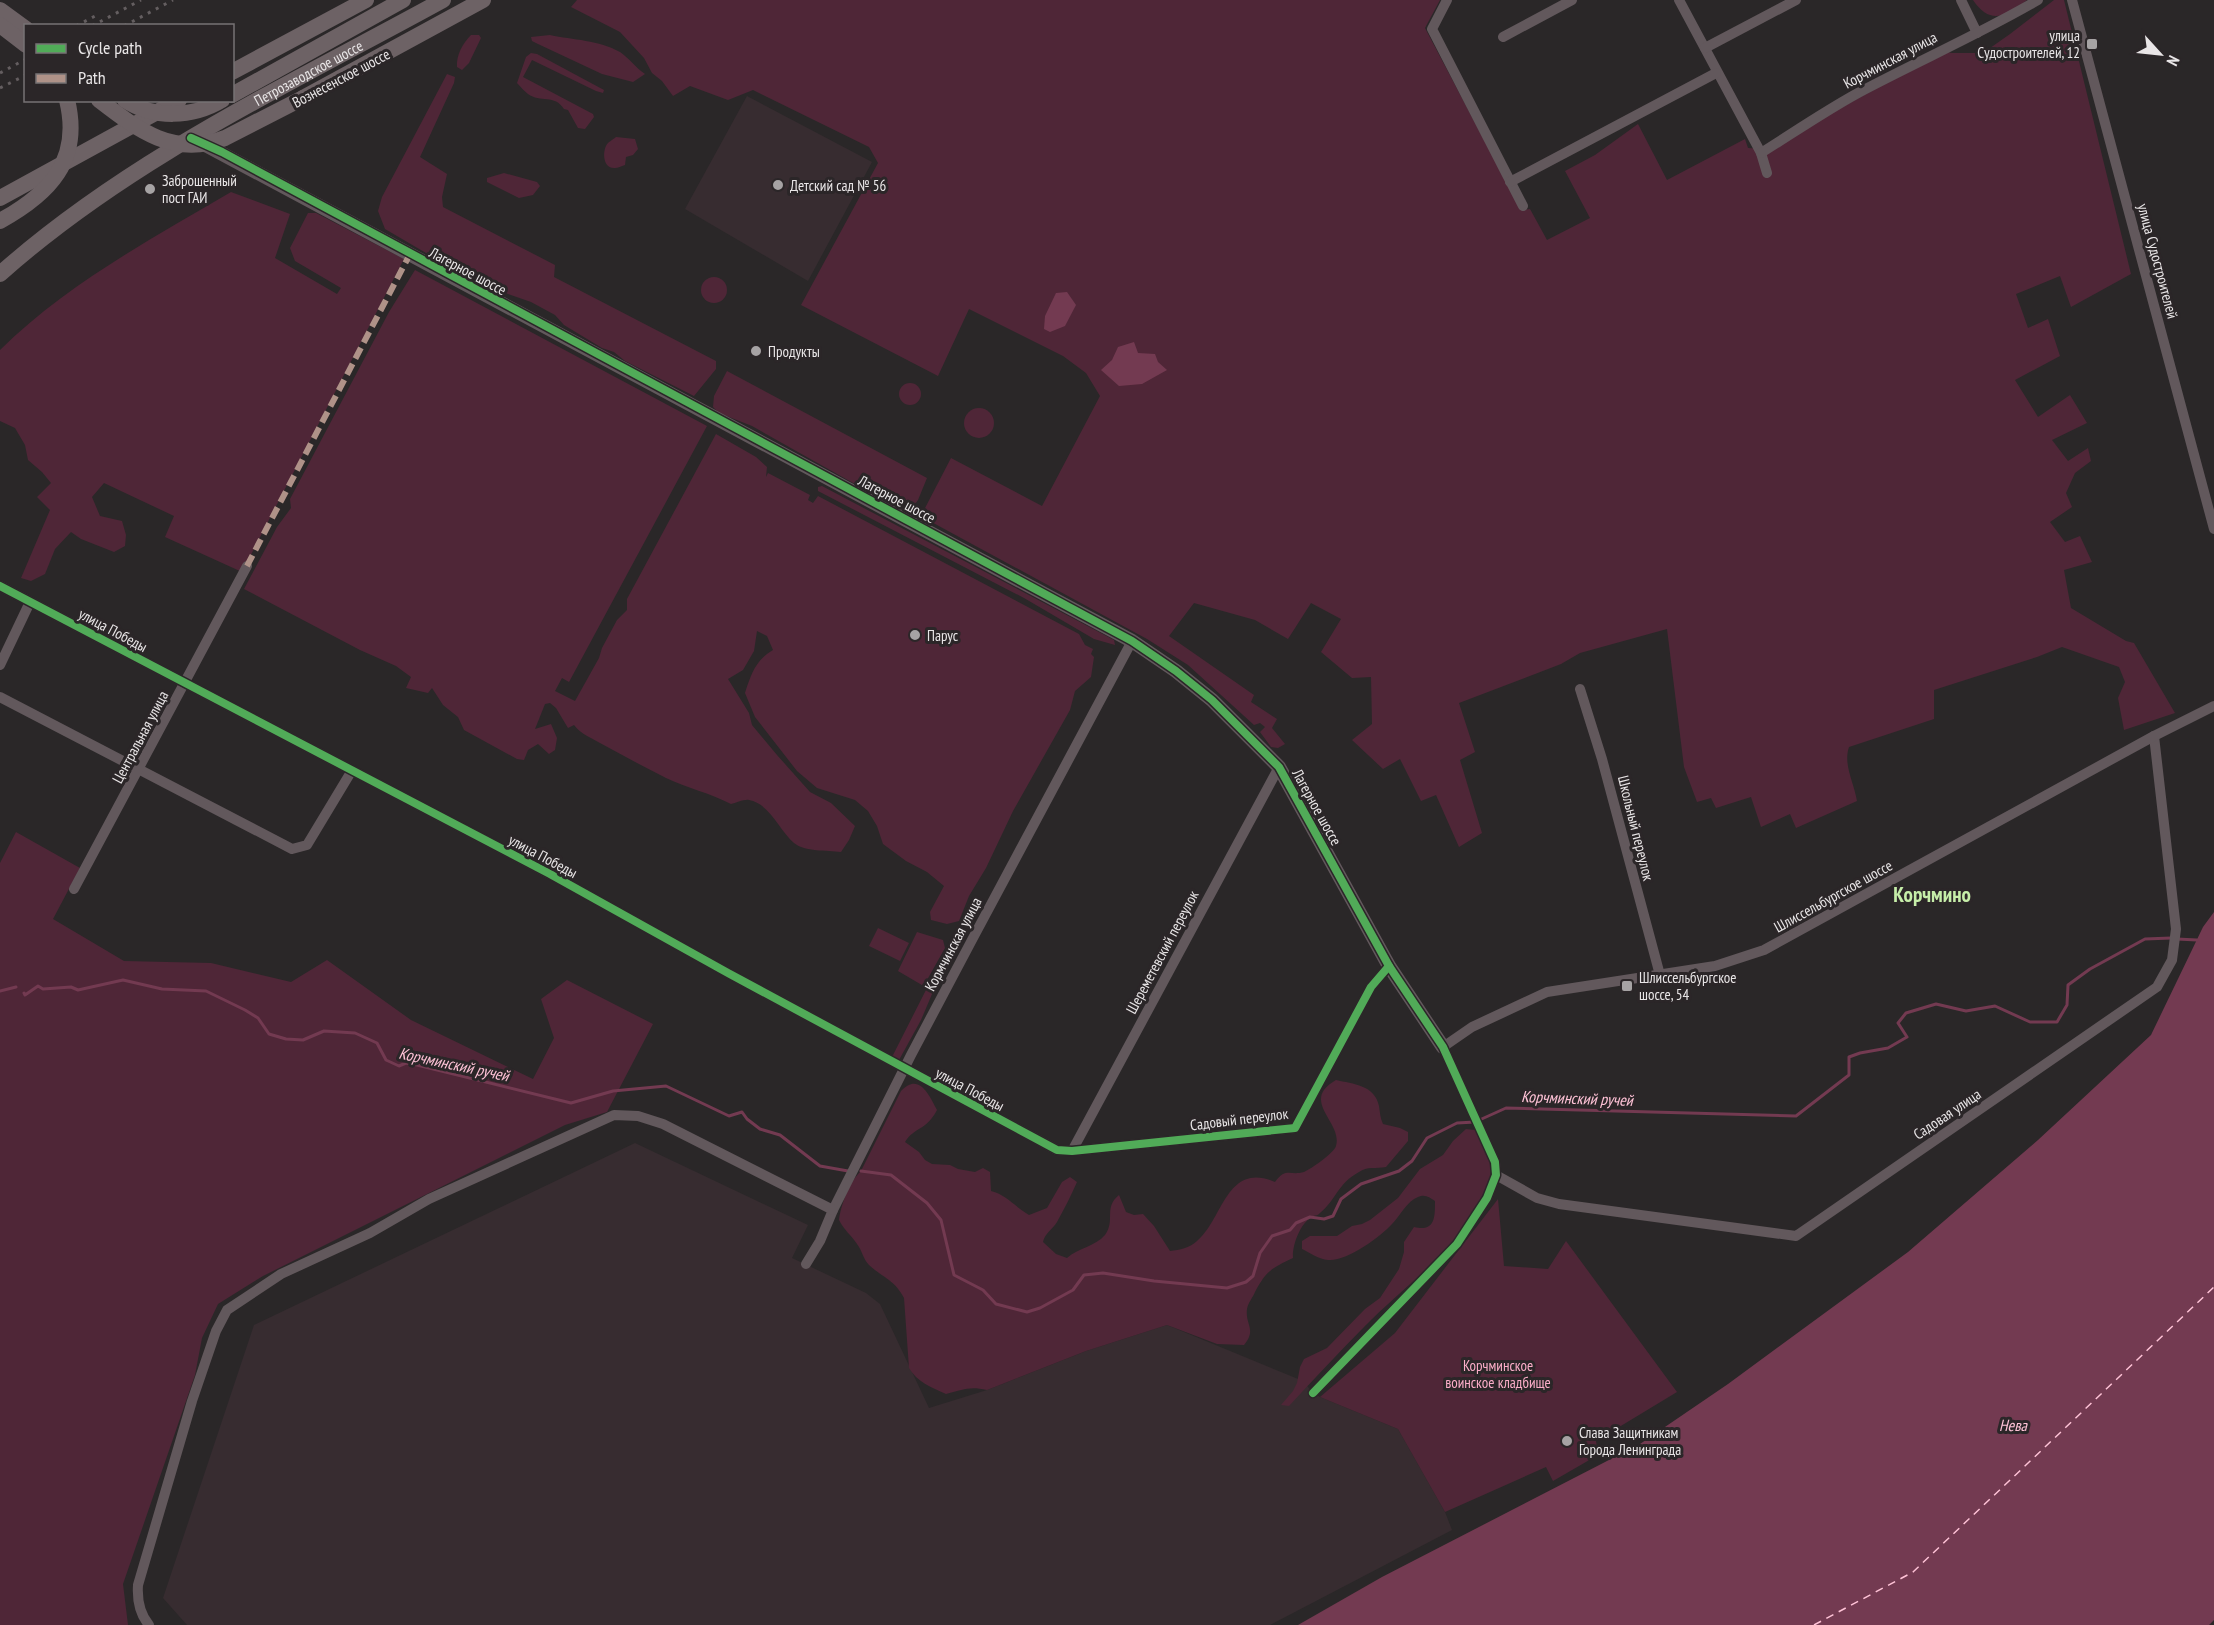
<svg xmlns="http://www.w3.org/2000/svg" width="2214" height="1625" font-family="'PT Sans Narrow',sans-serif">
  <style>
    .built { fill: #372c30 }
    .green { fill: #4f2637 }
    .water { fill: #733a51 }
    .lines { fill: none; stroke-linecap: round; stroke-linejoin: round }
    .stream { stroke: #733a51; stroke-width: 3 }
    .ferry { stroke: #ffc3d7; stroke-width: 1.5; stroke-dasharray: 8 6; stroke-linecap: butt }
    .minor { stroke: #62585c; stroke-width: 10 }
    .tertiary { stroke: #62585c; stroke-width: 14 }
    .primary { stroke: #6d6265; stroke-width: 16 }
    .rail { stroke: #645e60; stroke-width: 3; stroke-dasharray: 3 6; stroke-linecap: butt }
    .primary-bridge { stroke: #6d6265; stroke-width: 16 }
    .quiet { stroke: #af9288; stroke-width: 6; stroke-dasharray: 12 6; stroke-linecap: butt }
    .cycleway-casing { stroke: #2b2628; stroke-width: 11 }
    .cycleway { stroke: #51ab58; stroke-width: 8 }
    .poi-dot { fill: #a6a3a4; stroke: #2b2628; stroke-width: 2 }
    .labels { text-anchor: middle; dominant-baseline: central; stroke-width: 6; stroke-linejoin: round; paint-order: stroke }
    .poi-label { font-size: 15px; fill: #e9e6e7; stroke: #2b2628; text-anchor: start }
    .street-label { font-size: 15px; fill: #e9e6e7; stroke: #2b2628 }
    .park-label { font-size: 15px; fill: #fbadc8; stroke: #2b2628 }
    .water-label { font-size: 16px; font-style: italic; fill: #ffc3d7; stroke: #2b2628 }
    .district-label { font-size: 21px; font-weight: bold; fill: #c6eea9; stroke: #2b2628 }
  </style>
  <rect width="100%" height="100%" fill="#2a2728"/>
  <g class="built">
    <path d="M747,96L872,162L808,281L685,209Z"/>
    <path d="M635,1143L808,1225L792,1258L866,1293L880,1304L929,1408L987,1390L1086,1351L1167,1325L1303,1381L1313,1393L1320,1397L1398,1429L1445,1512L1452,1530L1270,1625H187L163,1598L254,1325Z"/>
  </g>
  <g class="green">
    <path d="M577,0H1440L1425,28L1521,210L1530,209L1547,240L1590,218L1565,171L1595,155L1638,124L1667,180L1745,139L1748,148L1766,149L1944,51L1952,53H1983L2010,34L2054,0H2064L2131,274L2071,307L2060,276L2016,294L2028,328L2048,319L2060,356L2015,380L2038,417L2070,395L2087,423L2052,440L2068,461L2088,448L2091,461L2075,473L2066,493L2072,507L2050,522L2065,542L2080,536L2092,562L2064,570L2071,608L2126,641L2134,643L2175,713L2124,730L2118,698L2125,682L2119,667L2062,647L2037,657L1934,690V719L1849,747C1843,765 1854,782 1857,801L1796,828L1790,814L1761,827L1751,797L1716,808L1711,798L1697,802L1684,767L1667,629L1580,653L1561,664L1459,703L1475,752L1460,760L1482,833L1459,847L1436,795L1421,801L1400,759L1383,769L1352,740L1372,724L1371,677L1352,678L1321,652L1341,619L1311,603L1288,639L1255,620L1194,603L1169,636L1254,695L1251,702L1277,719L1272,728L1285,744L1278,748L1271,747L1260,732L1265,727L1260,723L1254,725L1188,665L1147,639L926,519L924,510L951,458L1042,506L1100,396L1086,373L1063,356L969,309L938,376L801,305L878,163L869,147L753,90L728,100L690,86L673,96L662,81L652,73L644,58L620,32L571,7Z"/>
    <path d="M1973,0H2027C2007,16 1990,26 1973,0Z"/>
    <path d="M471,35H479L481,38L469,63L462,70L457,67C456,55 463,43 471,35Z"/>
    <path d="M550,35C573,40 599,40 620,52C629,58 636,68 645,74L633,82L602,74L538,44L532,41L531,37Z"/>
    <path d="M531,53L537,54L604,90L603,93L596,91L532,60L523,77L593,114L594,117L585,129L578,128L568,110L564,109C555,94 540,103 528,94C524,91 521,87 517,83L526,57Z"/>
    <path d="M447,74L455,77L454,83L420,157L447,174L442,197L443,207L555,265L554,277L716,361V369L694,396L625,361L614,352L602,348L564,325L555,315L531,302L508,294L438,260L385,229L378,211L382,197Z"/>
    <path d="M616,137L635,139L638,149L633,155L626,157L625,165C621,166 618,168 615,168C602,169 602,149 608,143C609,142 615,138 616,137Z"/>
    <path d="M504,173L537,182L540,186L533,195L519,198L487,182V178Z"/>
    <path d="M231,192L290,214L275,258L337,294L341,288L295,261L290,248L308,213H316L404,259L242,572L165,537L174,516L104,483L92,497L100,516L122,521L126,535L125,546L114,552L81,539L71,532L55,549L45,574L31,581L21,578L50,510L37,497L51,483L42,472L28,460L25,445L15,428L0,421V350C67,284 151,239 231,192Z"/>
    <path d="M415,270L707,426L569,682L562,678L555,691L575,701L599,658L602,648L617,620L627,610V599L716,434L756,457L767,467L766,477L768,473L810,495L808,500L813,503L818,496L1079,634L1085,645L1093,649L1091,654L1094,657L1091,677L1075,691L1070,710L1013,811L986,868L969,896L959,921L947,924L931,920L930,912L944,886L927,872L906,861L883,844L877,826L868,811L855,800L817,788L797,771L755,717L745,693C751,674 756,660 773,650L767,636L757,631L754,651L743,670L728,679L749,713L752,725L777,755L810,792L831,803L855,826L849,840L841,852C827,850 805,852 794,843C780,831 769,803 749,800C744,799 736,803 731,804C710,793 687,788 666,778C644,767 622,755 600,743C590,737 582,735 574,725L568,728L556,708L550,703L545,704L535,729L551,724L557,738L555,750L549,754L538,744L528,750L524,760L517,759L464,730L458,717L443,705L432,688L428,693L406,688L411,677L396,666L360,650L244,589L277,527L291,508L290,499L389,312Z"/>
    <circle cx="714" cy="290" r="13"/>
    <path d="M727,371L927,478L918,500L910,511L901,510L752,426L719,413L713,407L714,396Z"/>
    <circle cx="910" cy="394" r="11"/>
    <circle cx="979" cy="423" r="15"/>
    <path d="M822,486L1114,640L1115,645L1094,639L1024,598L818,491V487Z"/>
    <path d="M16,832L80,868L53,919L124,961L211,963L291,982L327,960L411,1020L533,1079L554,1038L541,999L567,980L653,1024L607,1112L565,1125L263,1276L218,1304L202,1338L195,1375L123,1584L128,1625H0V863Z"/>
    <path d="M878,928L909,943L900,961L869,946Z"/>
    <path d="M917,932L943,940L945,948L927,980L935,987L921,1020L899,1060L892,1057L927,988L898,971Z"/>
    <path d="M1336,1080C1353,1084 1375,1085 1379,1106C1380,1112 1380,1118 1383,1124L1400,1128L1408,1132V1141L1386,1167C1376,1169 1367,1166 1359,1172C1338,1183 1336,1200 1320,1213C1316,1217 1316,1214 1312,1217C1300,1223 1292,1246 1293,1258C1272,1268 1266,1271 1255,1292C1253,1297 1248,1303 1247,1309C1245,1325 1257,1329 1244,1345L1217,1344L1167,1325L1086,1351L987,1390C968,1386 964,1390 946,1394C931,1387 917,1382 909,1368L904,1298C894,1279 883,1278 869,1265C863,1259 862,1250 857,1244C851,1235 844,1230 839,1220C841,1205 849,1182 861,1171L901,1091C919,1072 929,1095 937,1110C926,1131 914,1127 905,1142L919,1152L925,1160L932,1164L950,1165L958,1169L975,1172L983,1168L990,1172L991,1191C1007,1195 1015,1207 1029,1215L1047,1208L1062,1182L1070,1177L1077,1182C1071,1196 1064,1209 1057,1222C1053,1229 1045,1233 1043,1242L1056,1254L1067,1258C1078,1248 1096,1246 1105,1235C1116,1220 1103,1208 1119,1195L1126,1212L1134,1215L1143,1214L1154,1226L1170,1251C1180,1250 1189,1248 1197,1241C1223,1220 1226,1161 1275,1182C1286,1167 1290,1176 1304,1172C1311,1169 1334,1153 1336,1146C1343,1122 1299,1101 1336,1080Z"/>
    <path d="M1466,1129L1475,1130C1483,1146 1495,1162 1489,1181C1471,1240 1407,1283 1365,1326C1339,1352 1314,1379 1289,1406L1281,1405L1293,1391L1297,1383L1300,1367L1304,1359L1327,1348L1365,1309L1380,1298L1399,1269L1404,1252V1242L1414,1227C1435,1232 1435,1218 1435,1201C1429,1197 1425,1194 1418,1197C1407,1201 1400,1216 1392,1224C1380,1237 1346,1262 1328,1260C1319,1259 1310,1253 1302,1249V1241L1310,1236H1337L1352,1226L1362,1224L1370,1220L1398,1198L1420,1169L1443,1155L1453,1141Z"/>
    <path d="M1498,1199L1504,1266L1548,1269L1566,1241L1677,1392L1596,1441L1598,1455L1553,1481L1546,1467L1445,1512L1398,1429L1320,1397L1395,1333Z"/>
  </g>
  <g class="water">
    <path d="M1067,292L1076,305L1065,326L1050,332L1044,329L1045,316L1056,293Z"/>
    <path d="M1134,342L1138,353L1155,354L1158,362L1167,370L1142,384L1119,386L1101,370L1112,360L1118,347Z"/>
    <path d="M2214,912V1620L2209,1625H1298L1382,1577L1640,1444L1728,1384L1908,1252L2038,1140L2151,1035L2203,927Z"/>
  </g>
  <g class="lines">
    <g class="stream">
      <path d="M2177,939L2197,940"/>
      <path d="M0,991L16,987"/>
      <path d="M24,993L25,995L38,986L43,989L71,987L78,990L123,980L162,989L206,991L245,1010L258,1018L269,1034L286,1039L303,1040L324,1031L355,1033L377,1043L386,1060L399,1066L406,1063L417,1065L571,1103L613,1091L666,1086L729,1116L742,1112L747,1119L760,1129L780,1135L820,1166L848,1171"/>
      <path d="M861,1171L891,1175L927,1203L941,1220L954,1275L983,1290L996,1304L1027,1312L1040,1308L1073,1290L1084,1275L1103,1273L1154,1281L1227,1288L1246,1282L1253,1276L1260,1253L1272,1236L1290,1230L1296,1223L1310,1217L1324,1219L1333,1216L1341,1199L1361,1184L1399,1171L1412,1161L1427,1138L1457,1123L1475,1122L1506,1108L1796,1116L1849,1075V1057L1860,1053L1888,1048L1907,1037L1898,1023L1906,1013L1936,1004L1966,1011L1995,1006L2030,1022H2057L2067,1005L2068,985L2090,969L2145,939L2171,938"/>
    </g>
    <path class="ferry" d="M1814,1625L1913,1572L2214,1287"/>
    <g class="minor">
      <path d="M1447,0L1432,29L1523,206"/>
      <path d="M1679,0L1761,153L1767,173"/>
      <path d="M1961,0L1977,33"/>
      <path d="M2072,0L2214,529"/>
      <path d="M1503,37L1572,0"/>
      <path d="M1705,48L1796,0"/>
      <path d="M1761,153C1793,133 1825,111 1858,93C1918,61 1980,34 2038,0"/>
      <path d="M1510,182L1716,73"/>
      <path d="M0,586L550,874L728,973L1057,1150L1072,1151L1295,1128L1371,987L1389,966"/>
      <path d="M0,665L30,602"/>
      <path d="M1580,689L1602,759L1660,975"/>
      <path d="M0,697L292,849L307,845L351,772"/>
      <path d="M74,889L247,566"/>
      <path d="M1072,1151L1279,767"/>
      <path d="M1496,1175L1537,1198L1559,1204L1796,1236L2157,987L2172,960L2176,929L2154,736"/>
      <path d="M806,1264L820,1241L833,1210L911,1055L973,938L1132,641"/>
      <path d="M1313,1393L1457,1244L1487,1198L1496,1175L1495,1162L1443,1047L1472,1027L1547,992L1715,966L1764,950L2154,736L2214,706"/>
      <path d="M149,1625C139,1613 137,1600 138,1585L192,1401L216,1331L227,1310L281,1274L370,1233L429,1199L614,1115L638,1116L663,1124L833,1210"/>
    </g>
    <path class="tertiary" d="M200,142L1132,641L1176,671L1212,700L1279,767L1389,966L1443,1047"/>
    <g class="primary">
      <path d="M0,10L26,29"/>
      <path d="M0,25L26,45"/>
      <path d="M232,72L366,0"/>
      <path d="M232,95L403,0"/>
      <path d="M303,98L483,0"/>
      <path d="M0,198L179,100"/>
      <path id="s1" d="M0,274C130,158 292,83 443,0"/>
    </g>
    <g class="rail">
      <path d="M76,26L99,14"/>
      <path d="M92,26L141,0"/>
      <path d="M124,26L173,0"/>
      <path d="M0,73L26,59"/>
      <path d="M0,88L26,75"/>
    </g>
    <g class="primary-bridge">
      <path d="M99,100C138,130 174,158 225,138L303,98"/>
      <path d="M125,100C154,119 192,118 222,100"/>
      <path d="M0,221C49,194 82,161 67,100"/>
    </g>
    <path class="quiet" d="M247,566L410,254"/>
    <g class="cycleway-casing">
      <g id="cycleway">
        <path d="M191,138L222,152L1132,641L1176,671L1212,700L1279,767L1389,966L1443,1047L1495,1162L1496,1175L1487,1198L1457,1244L1313,1393"/>
        <path d="M0,586L550,874L728,973L1057,1150L1072,1151L1295,1128L1371,987L1389,966"/>
      </g>
    </g>
    <use href="#cycleway" class="cycleway"/>
  </g>
  <g class="poi-dot">
    <rect x="2086" y="38" width="12" height="12" rx="3"/>
    <circle cx="778" cy="185" r="6"/>
    <circle cx="150" cy="189" r="6"/>
    <circle cx="756" cy="351" r="6"/>
    <circle cx="915" cy="635" r="6"/>
    <rect x="1621" y="980" width="12" height="12" rx="3"/>
    <circle cx="1567" cy="1441" r="6"/>
  </g>
  <g class="labels">
    <g class="poi-label">
      <text x="2080" y="35" text-anchor="end">улица<tspan x="2080" dy="17">Судостроителей, 12</tspan></text>
      <text x="162" y="180">Заброшенный<tspan x="162" dy="17">пост ГАИ</tspan></text>
      <text x="790" y="185">Детский сад № 56</text>
      <text x="768" y="351">Продукты</text>
      <text x="927" y="635">Парус</text>
      <text x="1639" y="977">Шлиссельбургское<tspan x="1639" dy="17">шоссе, 54</tspan></text>
      <text x="1579" y="1432">Слава Защитникам<tspan x="1579" dy="17">Города Ленинграда</tspan></text>
    </g>
    <g class="street-label">
      <text transform="translate(1890 60) rotate(-28)">Корчминская улица</text>
      <text stroke="none"><textPath href="#s1" startOffset="369">Петрозаводское шоссе</textPath></text>
      <text transform="translate(341 78) rotate(-28)">Вознесенское шоссе</text>
      <text transform="translate(2158 261) rotate(75)">улица Судостроителей</text>
      <text transform="translate(468 271) rotate(28)">Лагерное шоссе</text>
      <text transform="translate(897 499) rotate(28)">Лагерное шоссе</text>
      <text transform="translate(113 630) rotate(28)">улица Победы</text>
      <text transform="translate(140 737) rotate(-62)">Центральная улица</text>
      <text transform="translate(1317 807) rotate(61)">Лагерное шоссе</text>
      <text transform="translate(1636 828) rotate(76)">Школьный переулок</text>
      <text transform="translate(543 856) rotate(28)">улица Победы</text>
      <text transform="translate(1833 896) rotate(-29)">Шлиссельбургское шоссе</text>
      <text transform="translate(953 944) rotate(-62)">Кормчинская улица</text>
      <text transform="translate(1162 952) rotate(-62)">Шереметевский переулок</text>
      <text transform="translate(970 1089) rotate(28)">улица Победы</text>
      <text transform="translate(1947 1114) rotate(-34)">Садовая улица</text>
      <text transform="translate(1239 1119) rotate(-7)">Садовый переулок</text>
    </g>
    <g class="park-label">
      <text x="1498" y="1365">Корчминское<tspan x="1498" dy="17">воинское кладбище</tspan></text>
    </g>
    <g class="water-label">
      <text transform="translate(454 1064) rotate(12)">Корчминский ручей</text>
      <text transform="translate(1577 1098) rotate(2)">Корчминский ручей</text>
      <text x="2013" y="1425">Нева</text>
    </g>
    <g class="district-label">
      <text x="1932" y="894">Корчмино</text>
    </g>
  </g>
  <rect x="24" y="24" width="210" height="78" fill="#2b2628" stroke="#777374" stroke-width="1.5"/>
  <rect x="36" y="44" width="30" height="9" fill="#51ab58" stroke="#777374" stroke-width="1.5"/>
  <text x="78" y="54" font-size="18" fill="#e9e6e7">Cycle path</text>
  <rect x="36" y="74" width="30" height="9" fill="#af9288" stroke="#777374" stroke-width="1.5"/>
  <text x="78" y="84" font-size="18" fill="#e9e6e7">Path</text>
  <g transform="translate(2160 54) rotate(117)" stroke="#2b2628" stroke-width="4.5" paint-order="stroke">
  <path d="M0-4.5L10 22L0 15L-10 22Z" fill="#e9e6e7"/>
  <text y="-9" font-size="16" font-weight="bold" text-anchor="middle" fill="#e9e6e7">N</text>
  </g>
</svg>
